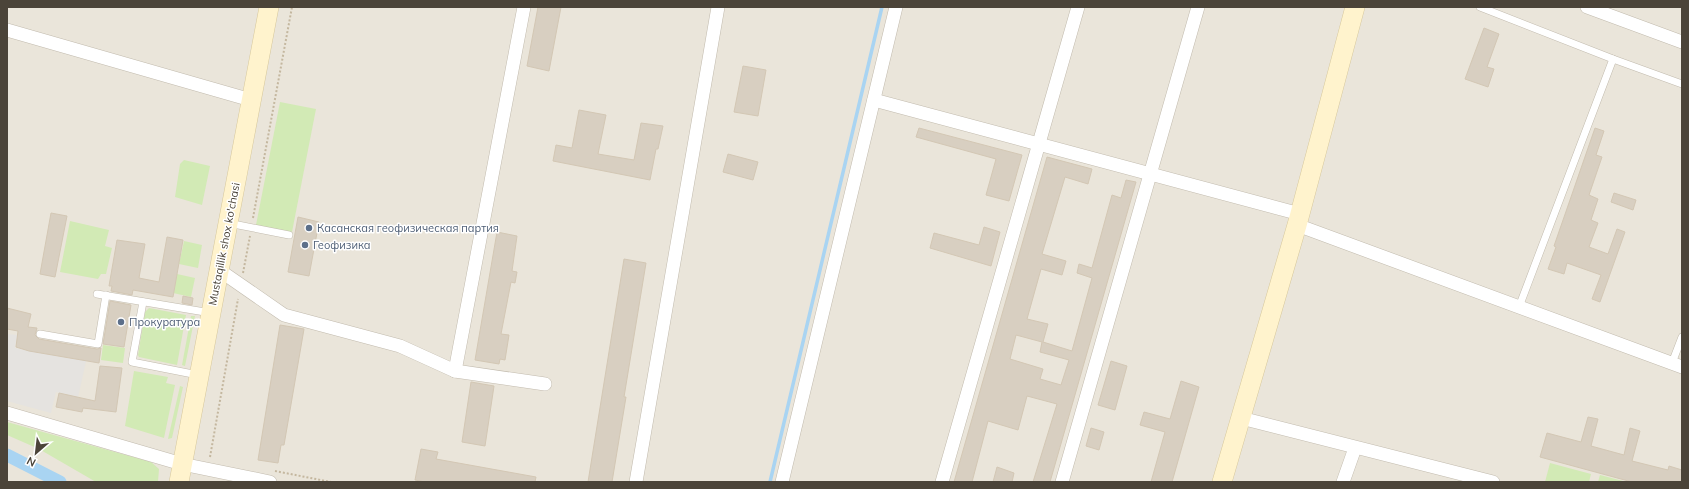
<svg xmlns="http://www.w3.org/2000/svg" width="1689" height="489" font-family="Mulish,sans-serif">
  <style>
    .residential { fill: #eae5da }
    .green { fill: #d2eab5 }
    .parking { fill: #e5e3e0 }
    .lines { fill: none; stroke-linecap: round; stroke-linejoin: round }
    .stream { stroke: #a9d4f2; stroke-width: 3.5 }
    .canal { stroke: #a9d4f2; stroke-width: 13 }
    .building { fill: #d8cfc1; stroke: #d3c7b4; fill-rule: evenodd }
    .lane-casing { stroke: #c2bbae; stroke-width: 8 }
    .street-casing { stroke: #c2bbae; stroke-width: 14 }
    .secondary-casing { stroke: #d6c79b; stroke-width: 20 }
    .path { stroke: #c4b79f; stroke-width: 2; stroke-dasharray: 2 2; stroke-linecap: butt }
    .lane { stroke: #fff; stroke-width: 7 }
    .street { stroke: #fff; stroke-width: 13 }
    .secondary { stroke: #fff3cd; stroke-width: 19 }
    .service-dot { fill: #5c6f8a; stroke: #fff; stroke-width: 1.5 }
    .labels { text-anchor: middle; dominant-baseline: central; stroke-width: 3; stroke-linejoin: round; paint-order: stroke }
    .service-label { font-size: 11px; fill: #4e5e75; stroke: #fff; text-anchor: start }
    .street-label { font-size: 11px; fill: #4b4439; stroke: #fff }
  </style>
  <rect width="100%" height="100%" fill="#f6f3ec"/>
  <rect class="residential" x="7" y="7" width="1675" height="475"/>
  <g class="green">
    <path d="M280,102L316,109L292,232L256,225Z"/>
    <path d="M184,160L210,166L202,205L175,197L180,164Z"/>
    <path d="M70,221L109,230L105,246L112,248L106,274H101L98,279L60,272Z"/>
    <path d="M184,241L202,245L198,268L179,264Z"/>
    <path d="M177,274L195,278L191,297L173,293Z"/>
    <path d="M149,308L186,315L177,365L139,357L138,355L145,312Z"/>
    <path d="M191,316H195L185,366L182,365Z"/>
    <path d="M103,345L125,348L123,363L101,360Z"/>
    <path d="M134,371L168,377L166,383L175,385L164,438L125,426Z"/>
    <path d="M180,386L183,387L172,438L168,439Z"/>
    <path d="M7,422L151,462L159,469L158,482H96L39,449L7,435Z"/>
    <path d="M1550,463L1591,474L1589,482H1545Z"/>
    <path d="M1600,475L1627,482H1598Z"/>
  </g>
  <path class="parking" d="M7,334L17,335L15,348L86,361L78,397L56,392L51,413L7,401Z"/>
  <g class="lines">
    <path class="stream" d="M770,482L882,7"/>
    <path class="canal" d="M7,455L60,482"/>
  </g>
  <g class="building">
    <path d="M538,7H561L549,71L527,66Z"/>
    <path d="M1484,28L1499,34L1487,67L1494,69L1488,87L1465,79Z"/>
    <path d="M743,66L766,70L758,116L734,112Z"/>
    <path d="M579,110L606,115L598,154L634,160L641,123L663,126L658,149H656L650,180L553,161L556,145L572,148Z"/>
    <path d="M919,128L1022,155L1009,201L986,195L996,159L916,137Z"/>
    <path d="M1595,128L1604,131L1596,155L1602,157L1589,195L1598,199L1591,220L1598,223L1589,247L1608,254L1617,229L1625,232L1600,302L1592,299L1601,275L1567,263L1564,274L1548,269L1556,247L1554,246Z"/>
    <path d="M728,154L758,162L753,180L723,172Z"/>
    <path d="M1047,157L1092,169L1088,184L1065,177L1042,254L1066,261L1062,275L1041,269L1027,319L1048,324L1043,342L1072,351L1092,278L1077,273L1079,264L1092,268L1112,195L1121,198L1126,180L1136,182L1050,482H1033L1057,404L1027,396L1018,430L988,421L972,482H954ZM1016,335L1042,342L1040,352L1069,360L1061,385L1040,379L1043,369L1010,359Z"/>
    <path d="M1614,193L1636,200L1633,210L1611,202Z"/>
    <path d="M51,213L67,216L55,277L40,274Z"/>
    <path d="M298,217L319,222L309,276L288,272Z"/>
    <path d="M984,227L1000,232L991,266L930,248L934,233L979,245Z"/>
    <path d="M497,232L517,236L512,271L517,272L515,283L511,282L501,334L509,335L505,360L500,359L499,364L475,360Z"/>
    <path d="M167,237L183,240L173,297L133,290L132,295L111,291L112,286H109L117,240L145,244L139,278L159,282Z"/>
    <path d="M624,259L646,263L624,397H626L612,482H588Z"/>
    <path d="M183,296L193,298L192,305L182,303Z"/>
    <path d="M110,301L131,305L124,347L103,344Z"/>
    <path d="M7,308L31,314L28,327L37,328L35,335L39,339L97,349L101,348L99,363L29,351L16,347L18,331L7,329Z"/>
    <path d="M280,325L304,329L284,445H281L278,463L258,460Z"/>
    <path d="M1111,361L1127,366L1115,410L1098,405Z"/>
    <path d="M100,366L122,368L116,412L83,408L82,412L56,407L59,393L95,401Z"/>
    <path d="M1181,381L1199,387L1172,482H1151L1165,432L1140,425L1144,412L1170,419Z"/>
    <path d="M471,382L494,386L485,446L462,442Z"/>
    <path d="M1588,417L1598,419L1591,446L1624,455L1630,428L1640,431L1632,461L1668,470L1669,466L1682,470V482H1632L1540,457L1547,433L1581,442Z"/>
    <path d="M1091,428L1104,432L1099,450L1086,446Z"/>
    <path d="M421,449L438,452L436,459L536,477L535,482H425L415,480Z"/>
    <path d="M997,467L1014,473L1012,482H993Z"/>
  </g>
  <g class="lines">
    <g class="lane-casing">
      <g id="lane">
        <path d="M1480,7L1613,59L1682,84"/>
        <path d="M228,223L289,235"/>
        <path d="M97,294L211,313"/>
        <path d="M143,302L132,362L198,375"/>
        <path d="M1519,307L1613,59"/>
        <path d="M40,334L98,344L106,295"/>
        <path d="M1672,363L1682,337"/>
      </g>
    </g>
    <g class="street-casing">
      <g id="street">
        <path d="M1587,7L1682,42"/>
        <path d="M7,30L251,100"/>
        <path d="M874,100L1300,214"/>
        <path d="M1297,225L1682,367"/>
        <path d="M219,270L284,315L400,346L455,371L545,384"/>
        <path d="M455,371L524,7"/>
        <path d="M7,413L182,464L270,482"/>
        <path d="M1241,418L1493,482"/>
        <path d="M636,482L718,7"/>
        <path d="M782,482L896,7"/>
        <path d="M942,482L1078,7"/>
        <path d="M1062,482L1198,7"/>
        <path d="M1343,482L1355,448"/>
      </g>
    </g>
    <g class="secondary-casing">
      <g id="secondary">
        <path d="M179,482L269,7"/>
        <path d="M1222,482L1297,225L1355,7"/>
      </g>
    </g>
    <g class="path">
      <path d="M253,218L292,7"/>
      <path d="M243,273L250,236"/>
      <path d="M210,457L238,299"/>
      <path d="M275,471L331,482"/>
    </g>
    <use href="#lane" class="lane"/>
    <use href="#street" class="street"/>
    <use href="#secondary" class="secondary"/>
  </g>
  <g class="service-dot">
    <circle cx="309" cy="228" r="4"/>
    <circle cx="305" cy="245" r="4"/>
    <circle cx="121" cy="322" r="4"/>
  </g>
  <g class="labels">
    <g class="service-label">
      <text x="317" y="228">Касанская геофизическая партия</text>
      <text x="313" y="245">Геофизика</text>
      <text x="129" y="322">Прокуратура</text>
    </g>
    <g class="street-label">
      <text transform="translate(224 244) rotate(-79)">Mustaqillik shox ko'chasi</text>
    </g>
  </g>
  <rect width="1689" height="489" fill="none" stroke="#4b4439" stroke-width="16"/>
  <g transform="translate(36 453) rotate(208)" stroke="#ffffff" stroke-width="3" paint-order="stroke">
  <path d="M0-3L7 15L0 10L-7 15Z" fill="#4b4439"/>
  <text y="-6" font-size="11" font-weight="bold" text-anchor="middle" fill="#4b4439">N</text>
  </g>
</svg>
